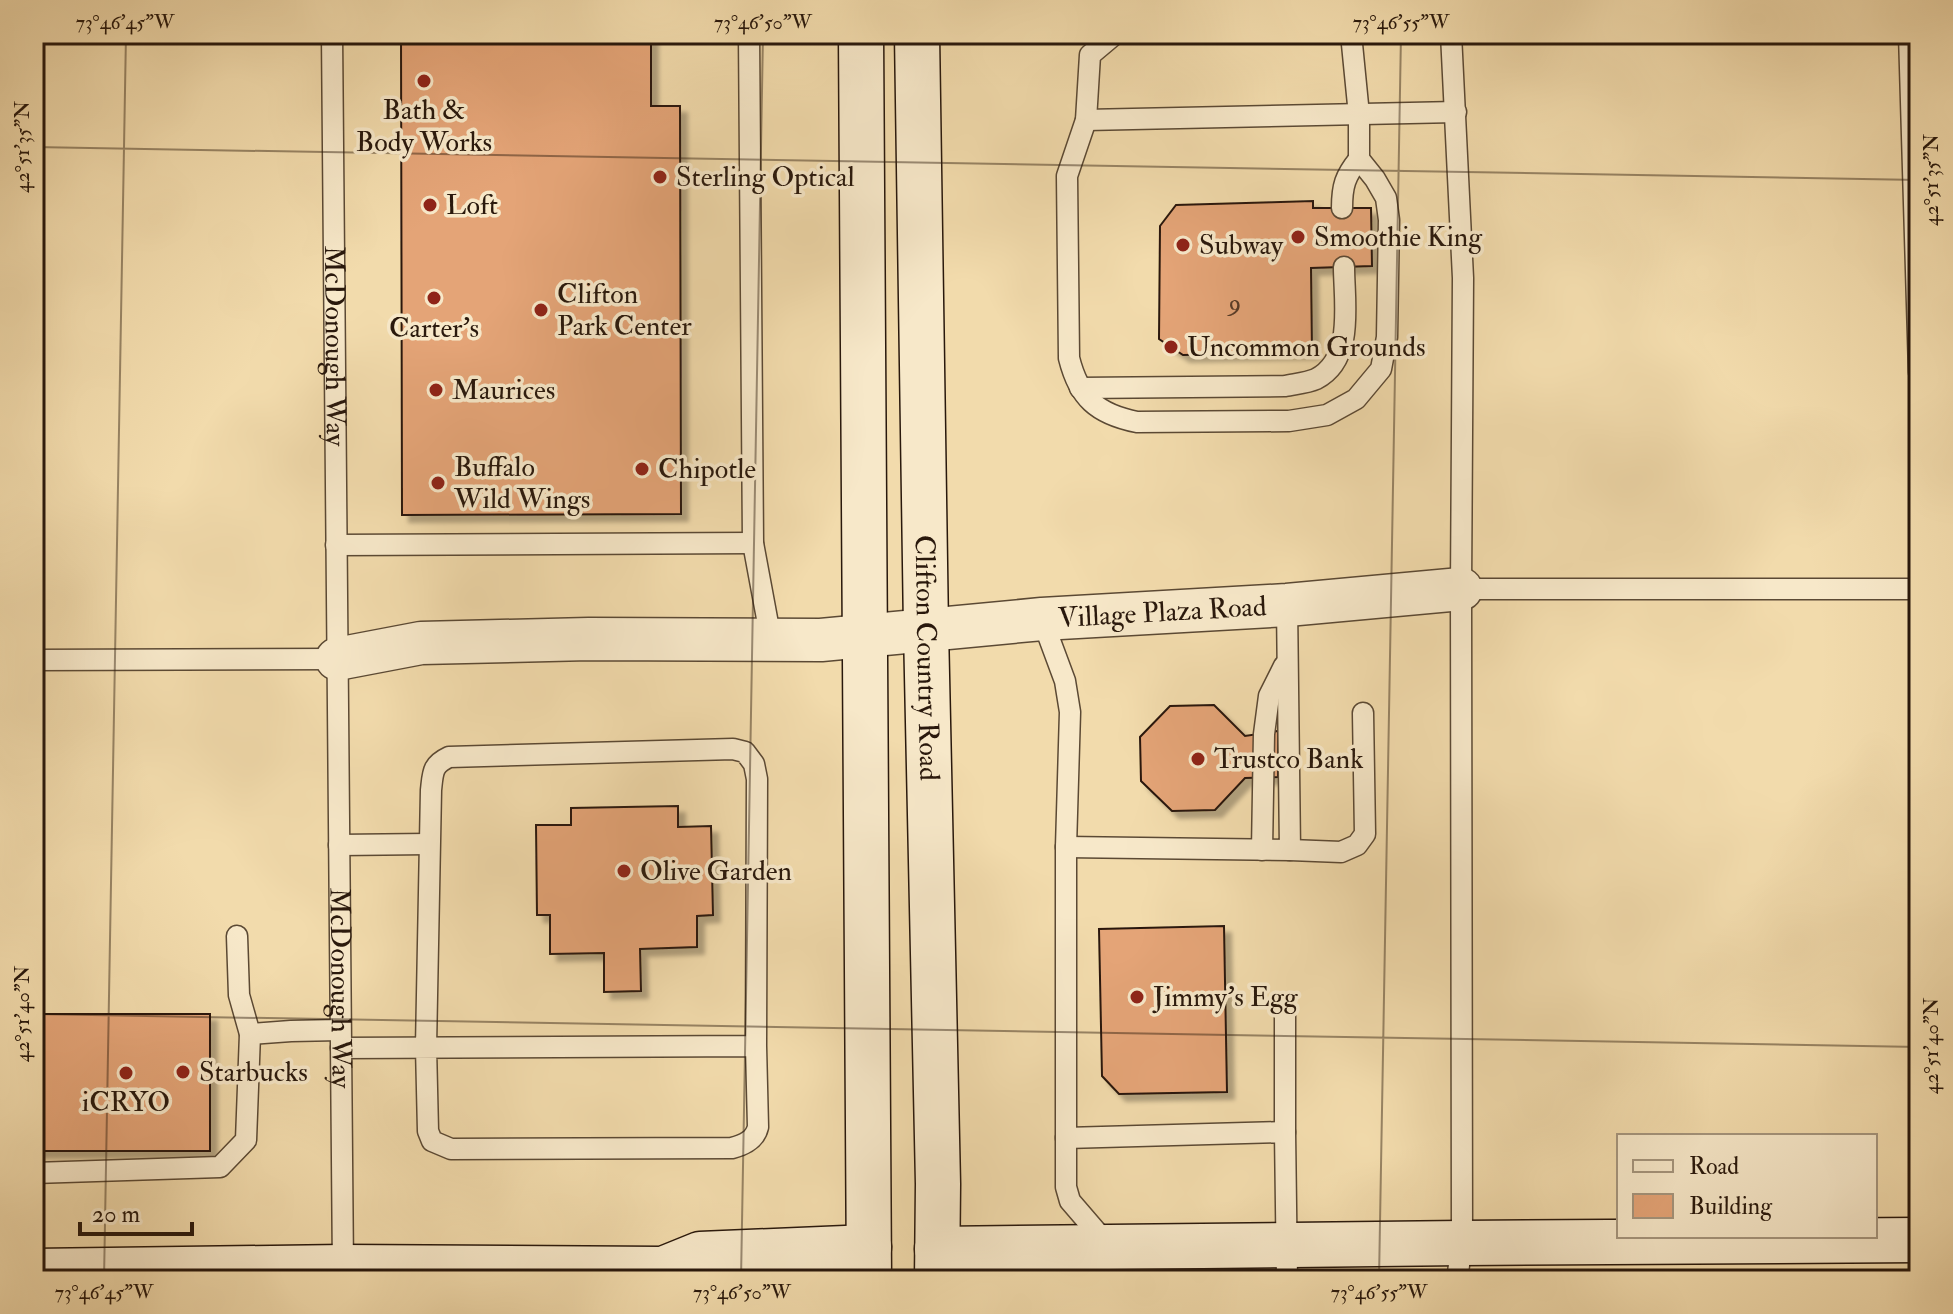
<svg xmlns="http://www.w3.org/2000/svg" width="1953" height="1314" font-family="'IM FELL Double Pica',serif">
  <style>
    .building { fill: #e4a477; stroke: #29180c; stroke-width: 2; filter: url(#shadow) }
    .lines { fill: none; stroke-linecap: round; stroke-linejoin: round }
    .lane-casing { stroke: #5b4934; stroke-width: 23 }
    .street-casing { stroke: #5b4934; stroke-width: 45 }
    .secondary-casing { stroke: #29180c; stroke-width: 47 }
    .lane { stroke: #f7e8c9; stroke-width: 20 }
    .street { stroke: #f7e8c9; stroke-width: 42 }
    .secondary { stroke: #f7e8c9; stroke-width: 44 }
    .ticks { fill: none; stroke: #29180c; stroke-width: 2; stroke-opacity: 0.45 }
    .poi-dot { fill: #8f2418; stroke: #f7e8c9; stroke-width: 3 }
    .labels { text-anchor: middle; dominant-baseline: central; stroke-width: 7; stroke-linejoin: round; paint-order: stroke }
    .number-label { font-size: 24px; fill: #583b27 }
    .poi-label { font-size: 28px; fill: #29180c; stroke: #f7e8c9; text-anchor: start }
    .street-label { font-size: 28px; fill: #29180c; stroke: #f7e8c9 }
    .neatline { fill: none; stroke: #29180c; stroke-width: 3 }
    .ticks-label { font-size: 20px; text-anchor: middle; fill: #29180c }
  </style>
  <defs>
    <filter id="shadow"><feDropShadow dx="7" dy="7" stdDeviation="2" flood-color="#0004"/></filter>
  </defs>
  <rect width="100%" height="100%" fill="#f2dbac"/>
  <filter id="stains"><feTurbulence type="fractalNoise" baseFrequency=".0025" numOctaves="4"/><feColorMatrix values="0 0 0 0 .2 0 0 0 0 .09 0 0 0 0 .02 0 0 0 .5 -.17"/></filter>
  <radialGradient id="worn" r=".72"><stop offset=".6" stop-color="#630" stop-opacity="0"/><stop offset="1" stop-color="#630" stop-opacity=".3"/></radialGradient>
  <g class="building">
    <path d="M401,34H651V106H680L681,514L402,515Z"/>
    <path d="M1313,201V208H1371L1372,266L1311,268L1312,352L1183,355L1159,339L1160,226L1176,205Z"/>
    <path d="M1214,705L1245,736L1278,731V777L1245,778L1215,810L1172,811L1141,781L1140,737L1170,706Z"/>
    <path d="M678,806V827L711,826L713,915L697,916V947L640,949L641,991L604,992V953L550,954V915H537L536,825H571V808Z"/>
    <path d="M1224,926L1227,1092L1119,1094L1102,1076L1099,929Z"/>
    <rect x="34" y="1014" width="176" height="137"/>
  </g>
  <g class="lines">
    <g class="lane-casing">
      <g id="lane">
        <path id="s1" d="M332,34L343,1270"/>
        <path d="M749,34L753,543L771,640"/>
        <path d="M1115,34L1090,55L1086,120L1067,176L1069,358C1079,398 1097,414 1137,422L1289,421L1327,415L1356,399L1381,369L1387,337L1389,220L1386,198L1375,179L1359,159V115L1351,34"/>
        <path d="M1451,34L1463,278L1461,589L1462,1243L1457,1280"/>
        <path d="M1909,34L1919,372"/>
        <path d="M1086,120L1456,112"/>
        <path d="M1342,208C1342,186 1345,176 1359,159"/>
        <path d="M1080,388L1285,386C1294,384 1307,383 1316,379C1355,359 1344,302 1344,267"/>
        <path d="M336,545L753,543"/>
        <path d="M1461,589H1919"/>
        <path d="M1042,619L1065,681L1070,712L1066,847V1138L1285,1132L1287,1280"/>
        <path d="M34,660L337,659"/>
        <path d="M339,845L429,844"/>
        <path d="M1066,847L1290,850L1287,605"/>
        <path d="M1262,850L1264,734L1269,696L1284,666"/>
        <path d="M1290,850L1341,852L1357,845L1365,834L1363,713"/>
        <path d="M250,1034L291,1031L340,1030"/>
        <path d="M341,1048L756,1046L757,779L754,764L745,752L733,749L449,757C432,765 433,772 431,790L426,1047L428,1131L432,1141L451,1149L732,1148C744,1145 755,1140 758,1127L756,1046"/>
        <path d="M1285,1132V1016"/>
        <path d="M1066,1138V1187L1070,1201L1107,1244"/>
        <path d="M34,1173L220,1167L246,1140L250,1034L239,995L237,936"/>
        <path d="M1058,1280L1059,1248"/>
      </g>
    </g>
    <g class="street-casing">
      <g id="street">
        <path id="s2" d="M337,659L421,643L589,639L821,640L1042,619L1287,605L1461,589"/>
      </g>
    </g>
    <g class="secondary-casing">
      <g id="secondary">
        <path d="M861,34L869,1280"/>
        <path id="s3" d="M917,34L926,629L938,1184L937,1280"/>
        <path d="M937,1249L1462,1243L1919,1240"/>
        <path d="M34,1271L343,1267L663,1269L700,1254L869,1247"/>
      </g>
    </g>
    <use href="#lane" class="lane"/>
    <use href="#street" class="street"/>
    <use href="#secondary" class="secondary"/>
  </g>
  <path class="ticks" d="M34,147L1919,180M34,1014L1919,1047M104,1280L126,34M741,1280L763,34M1379,1280L1401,34"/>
  <g class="poi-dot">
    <circle cx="424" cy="81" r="8"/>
    <circle cx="660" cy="177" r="8"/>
    <circle cx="430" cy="205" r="8"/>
    <circle cx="1298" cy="237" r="8"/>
    <circle cx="1183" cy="245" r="8"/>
    <circle cx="434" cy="298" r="8"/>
    <circle cx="541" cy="310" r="8"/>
    <circle cx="1171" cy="347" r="8"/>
    <circle cx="436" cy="390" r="8"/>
    <circle cx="642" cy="469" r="8"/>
    <circle cx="438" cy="483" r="8"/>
    <circle cx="1198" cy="759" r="8"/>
    <circle cx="624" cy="871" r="8"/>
    <circle cx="1137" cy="997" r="8"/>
    <circle cx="183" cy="1072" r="8"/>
    <circle cx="126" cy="1073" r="8"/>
  </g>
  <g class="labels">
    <g class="number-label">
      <text x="1235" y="303">9</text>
    </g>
    <g class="poi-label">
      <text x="424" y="110" text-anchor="middle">Bath &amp;<tspan x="424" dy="32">Body Works</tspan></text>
      <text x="676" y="177">Sterling Optical</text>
      <text x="446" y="205">Loft</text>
      <text x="1314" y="237">Smoothie King</text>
      <text x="1199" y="245">Subway</text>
      <text x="557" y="294">Clifton<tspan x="557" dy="32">Park Center</tspan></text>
      <text x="434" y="328" text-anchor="middle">Carter's</text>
      <text x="1187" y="347">Uncommon Grounds</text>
      <text x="452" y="390">Maurices</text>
      <text x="454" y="467">Buffalo<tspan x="454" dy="32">Wild Wings</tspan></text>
      <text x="658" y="469">Chipotle</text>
      <text x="1214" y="759">Trustco Bank</text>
      <text x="640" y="871">Olive Garden</text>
      <text x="1153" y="997">Jimmy's Egg</text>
      <text x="199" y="1072">Starbucks</text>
      <text x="126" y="1102" text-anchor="middle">iCRYO</text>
    </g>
    <g class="street-label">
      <text stroke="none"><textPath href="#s1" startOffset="312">McDonough Way</textPath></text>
      <text stroke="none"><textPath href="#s2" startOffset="828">Village Plaza Road</textPath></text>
      <text stroke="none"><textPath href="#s3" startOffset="624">Clifton Country Road</textPath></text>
      <text stroke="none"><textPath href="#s1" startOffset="954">McDonough Way</textPath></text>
    </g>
  </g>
  <rect width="1953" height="1314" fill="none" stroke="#f2dbac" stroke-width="88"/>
  <rect x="1617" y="1134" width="260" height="104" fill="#f7e8c9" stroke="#a5957d" stroke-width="2"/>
  <rect x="1633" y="1160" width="40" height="12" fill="#f7e8c9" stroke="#a5957d" stroke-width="2"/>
  <text x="1689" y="1174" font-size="24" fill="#29180c">Road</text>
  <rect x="1633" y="1194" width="40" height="24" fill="#e4a477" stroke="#a5957d" stroke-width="2"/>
  <text x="1689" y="1214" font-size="24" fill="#29180c">Building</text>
  <path d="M80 1222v12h112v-12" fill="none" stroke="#29180c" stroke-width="4"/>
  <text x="92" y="1222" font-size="24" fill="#29180c" stroke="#f7e8c9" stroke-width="6" paint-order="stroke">20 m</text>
  <rect x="44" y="44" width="1865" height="1226" class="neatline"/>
  <g class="ticks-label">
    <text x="125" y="29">73°46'45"W</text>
    <text x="763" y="29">73°46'50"W</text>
    <text x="1401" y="29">73°46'55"W</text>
    <text transform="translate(22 147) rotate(-90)" y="7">42°51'35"N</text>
    <text transform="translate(1931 180) rotate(-90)" y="7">42°51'35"N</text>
    <text transform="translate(22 1014) rotate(-90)" y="7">42°51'40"N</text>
    <text transform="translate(1931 1046) rotate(-90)" y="7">42°51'40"N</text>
    <text x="104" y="1299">73°46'45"W</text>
    <text x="742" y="1299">73°46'50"W</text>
    <text x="1379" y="1299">73°46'55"W</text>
  </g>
  <rect width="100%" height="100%" filter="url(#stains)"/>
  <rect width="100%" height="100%" fill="url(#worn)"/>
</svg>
